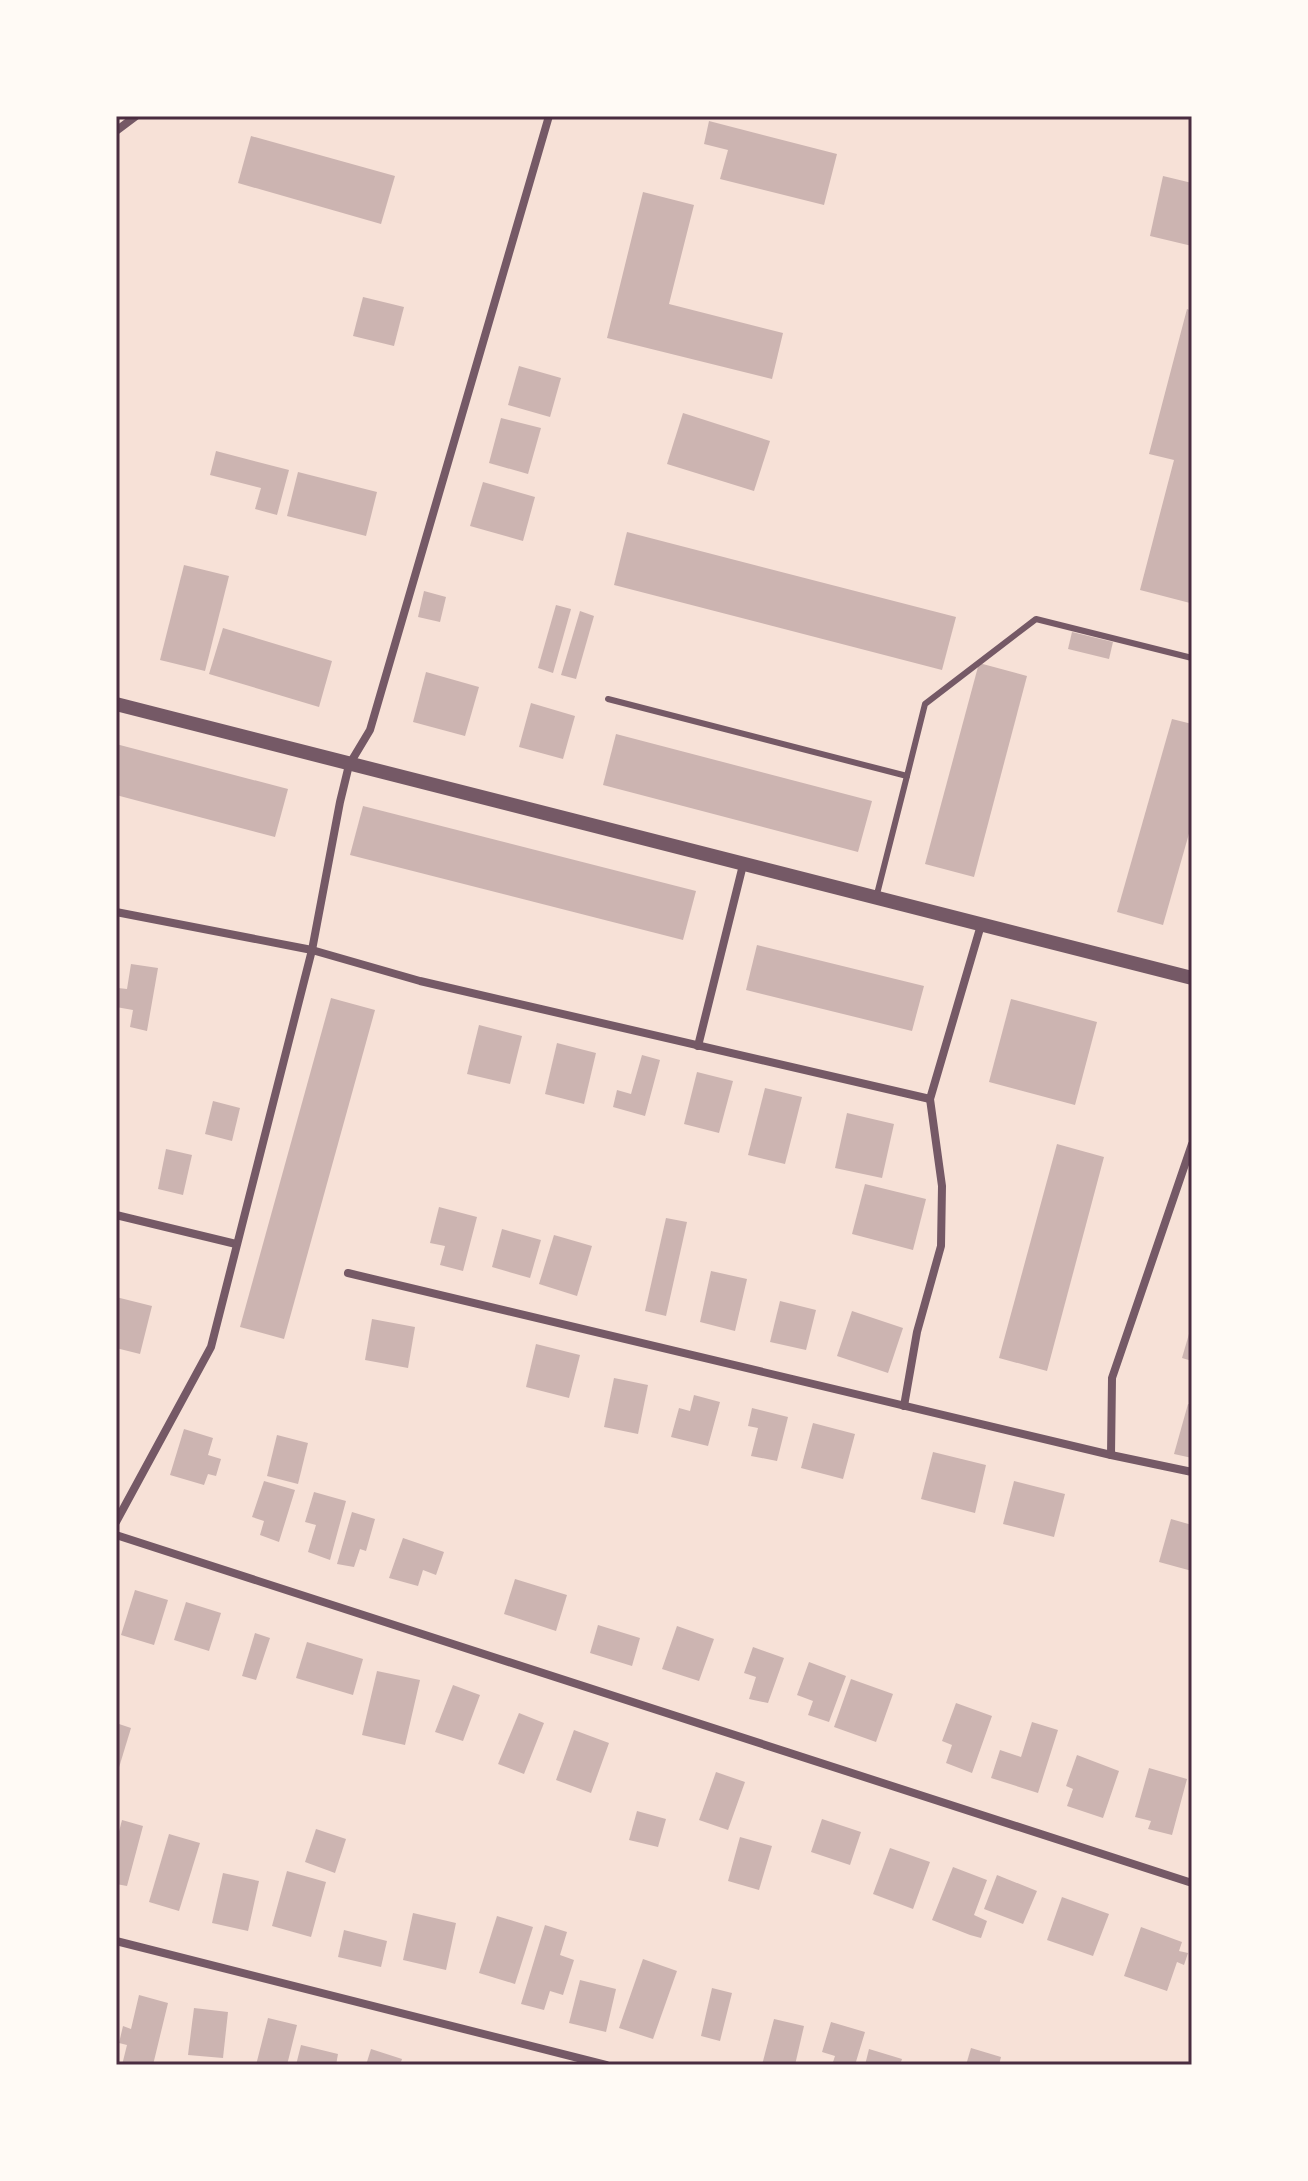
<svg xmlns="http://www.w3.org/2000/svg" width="1308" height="2181" font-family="'Fira Sans',sans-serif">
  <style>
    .building { fill: #ccb4b1 }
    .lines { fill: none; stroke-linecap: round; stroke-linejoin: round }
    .service { stroke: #755966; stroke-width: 6 }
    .minor { stroke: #755966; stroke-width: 8 }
    .tertiary { stroke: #755966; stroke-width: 14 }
    .neatline { fill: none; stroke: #4a2c40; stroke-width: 3 }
  </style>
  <rect width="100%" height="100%" fill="#f7e1d7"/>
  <g class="building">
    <path d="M709,121L837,154L824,205L720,179L728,150L704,144Z"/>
    <path d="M251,136L395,176L381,224L238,183Z"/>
    <path d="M1163,176L1192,183V246L1150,236Z"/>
    <path d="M643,192L694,205L669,304L783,333L772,379L607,338Z"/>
    <path d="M363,297L404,307L394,346L353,336Z"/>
    <path d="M1187,309L1192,311V596L1190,603L1140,590L1174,460L1149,454Z"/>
    <path d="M519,366L561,378L550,417L508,405Z"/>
    <path d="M683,413L770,441L754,491L667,464Z"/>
    <path d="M501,418L541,428L528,474L489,463Z"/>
    <path d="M216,451L289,470L277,515L255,509L261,488L210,475Z"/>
    <path d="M298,472L377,492L366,536L287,516Z"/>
    <path d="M483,482L535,497L523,541L470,526Z"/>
    <path d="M627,532L956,617L942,670L614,585Z"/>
    <path d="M184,565L229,576L205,671L160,660Z"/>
    <path d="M424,591L446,597L440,622L418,617Z"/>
    <path d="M556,605L571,609L553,673L538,668Z"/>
    <path d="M580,611L594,616L576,679L561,675Z"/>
    <path d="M223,628L332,661L319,707L209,674Z"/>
    <path d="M1072,632L1113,642L1109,659L1068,649Z"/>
    <path d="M979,663L1027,676L974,877L925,864Z"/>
    <path d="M426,672L479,687L465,736L413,722Z"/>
    <path d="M531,703L575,716L563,759L519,747Z"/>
    <path d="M1172,719L1192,724V823L1163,925L1117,912Z"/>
    <path d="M616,734L872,801L858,852L603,785Z"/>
    <path d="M116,744L288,789L275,837L116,795Z"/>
    <path d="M363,806L696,891L683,940L350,855Z"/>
    <path d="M757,945L924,986L912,1031L746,990Z"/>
    <path d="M131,964L158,968L147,1031L130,1027L133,1010L116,1007L118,988L127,989Z"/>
    <path d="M331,998L375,1010L284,1339L240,1327Z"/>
    <path d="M1011,999L1097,1022L1075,1105L989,1082Z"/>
    <path d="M479,1025L522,1036L510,1084L467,1074Z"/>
    <path d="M557,1043L596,1053L584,1104L545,1094Z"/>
    <path d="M642,1055L660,1060L645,1116L613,1107L617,1090L631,1094Z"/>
    <path d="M697,1072L733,1081L719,1133L684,1124Z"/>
    <path d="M765,1088L802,1097L785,1164L748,1155Z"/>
    <path d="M213,1101L240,1108L232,1141L205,1134Z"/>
    <path d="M847,1113L894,1124L882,1178L835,1168Z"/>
    <path d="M1057,1144L1104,1157L1047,1371L999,1358Z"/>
    <path d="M166,1149L192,1155L183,1195L158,1189Z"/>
    <path d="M865,1184L926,1199L913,1250L852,1234Z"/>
    <path d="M439,1207L477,1217L463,1271L440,1265L445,1246L430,1243Z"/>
    <path d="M666,1218L687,1222L666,1316L645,1311Z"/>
    <path d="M502,1229L541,1240L530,1278L492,1267Z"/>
    <path d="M554,1235L592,1246L577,1296L539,1284Z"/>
    <path d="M711,1271L747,1279L735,1331L700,1322Z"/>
    <path d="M116,1297L152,1306L140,1354L116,1348Z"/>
    <path d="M780,1301L816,1310L806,1350L770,1342Z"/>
    <path d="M852,1311L903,1328L888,1373L837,1356Z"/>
    <path d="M372,1319L415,1327L408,1368L365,1360Z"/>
    <path d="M1191,1327H1192V1361L1182,1358Z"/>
    <path d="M536,1344L580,1355L569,1398L526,1387Z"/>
    <path d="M614,1378L648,1385L638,1434L604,1427Z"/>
    <path d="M694,1395L720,1402L708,1446L671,1437L679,1408L690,1411Z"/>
    <path d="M1188,1404L1192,1405V1458L1174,1454Z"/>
    <path d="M752,1408L788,1417L777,1461L751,1456L758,1428L748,1426Z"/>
    <path d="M813,1423L855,1434L843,1479L801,1468Z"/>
    <path d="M184,1429L213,1438L208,1455L221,1459L216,1476L208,1474L204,1485L170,1475Z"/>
    <path d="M277,1435L308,1443L298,1484L267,1476Z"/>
    <path d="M933,1452L986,1465L975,1513L921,1499Z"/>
    <path d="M264,1481L295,1490L279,1542L260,1535L264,1521L252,1517Z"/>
    <path d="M1014,1481L1065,1494L1054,1537L1003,1524Z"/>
    <path d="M314,1492L346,1501L330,1560L308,1552L316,1525L305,1522Z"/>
    <path d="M352,1512L375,1519L366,1551L360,1549L354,1567L337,1564Z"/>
    <path d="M1171,1519L1192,1525V1571L1159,1562Z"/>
    <path d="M403,1538L444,1552L436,1575L423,1570L418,1586L389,1578Z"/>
    <path d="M515,1579L567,1595L556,1631L504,1614Z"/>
    <path d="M135,1590L168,1600L154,1645L121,1635Z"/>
    <path d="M186,1602L221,1613L209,1651L174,1640Z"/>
    <path d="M598,1625L640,1638L632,1666L590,1653Z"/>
    <path d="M677,1626L714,1639L699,1681L662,1669Z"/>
    <path d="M255,1633L270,1638L256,1680L242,1676Z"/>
    <path d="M307,1642L363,1659L353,1695L296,1678Z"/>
    <path d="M753,1647L784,1658L768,1703L749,1699L756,1677L744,1673Z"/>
    <path d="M809,1662L846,1676L829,1722L808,1715L813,1701L797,1695Z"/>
    <path d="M377,1671L420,1680L405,1745L362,1735Z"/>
    <path d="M851,1679L893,1694L876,1742L834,1727Z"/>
    <path d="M453,1685L480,1695L463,1741L435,1732Z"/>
    <path d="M956,1703L992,1716L972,1773L946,1763L952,1745L942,1741Z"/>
    <path d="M519,1713L544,1723L524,1774L498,1764Z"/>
    <path d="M1032,1722L1058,1730L1038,1793L991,1778L1000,1750L1021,1757Z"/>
    <path d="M116,1723L131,1728L117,1774H116Z"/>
    <path d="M574,1730L609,1743L591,1793L556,1780Z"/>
    <path d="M1077,1755L1119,1771L1103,1818L1067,1806L1073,1789L1066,1786Z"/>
    <path d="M1149,1768L1187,1779L1172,1835L1148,1829L1151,1821L1135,1817Z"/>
    <path d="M716,1772L745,1782L728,1830L699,1820Z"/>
    <path d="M637,1811L666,1819L658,1847L629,1840Z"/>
    <path d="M822,1819L861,1832L850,1865L811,1852Z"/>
    <path d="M122,1820L143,1826L127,1886L116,1884V1843Z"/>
    <path d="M316,1829L346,1839L335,1873L305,1862Z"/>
    <path d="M169,1834L200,1843L179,1911L149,1902Z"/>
    <path d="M740,1837L772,1846L759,1890L728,1881Z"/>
    <path d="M890,1848L930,1862L913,1909L873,1894Z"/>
    <path d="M953,1867L987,1880L974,1915L987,1921L981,1938L970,1935L932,1920Z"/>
    <path d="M287,1871L326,1882L311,1937L272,1926Z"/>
    <path d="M223,1873L259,1881L248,1931L212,1923Z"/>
    <path d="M997,1875L1037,1891L1023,1924L984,1909Z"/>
    <path d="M1062,1897L1109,1914L1093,1956L1047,1940Z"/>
    <path d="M413,1913L456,1923L446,1970L403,1960Z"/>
    <path d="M497,1916L533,1927L515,1984L479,1973Z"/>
    <path d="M545,1925L567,1932L560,1955L574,1960L563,1995L550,1991L544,2010L521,2004Z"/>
    <path d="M1141,1927L1182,1942L1179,1951L1188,1953L1184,1965L1177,1962L1167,1991L1124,1976Z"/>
    <path d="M344,1930L387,1941L381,1967L338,1957Z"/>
    <path d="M643,1959L677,1971L653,2039L619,2028Z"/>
    <path d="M580,1980L616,1989L606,2032L569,2023Z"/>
    <path d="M712,1988L732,1993L720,2041L701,2036Z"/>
    <path d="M139,1995L168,2003L153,2065H122L127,2045L119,2043L123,2026L131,2029Z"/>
    <path d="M194,2008L228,2012L223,2058L188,2055Z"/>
    <path d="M268,2018L297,2025L287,2065H256Z"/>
    <path d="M774,2019L804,2026L795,2065H762Z"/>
    <path d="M831,2022L865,2032L855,2065H832L835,2056L822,2052Z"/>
    <path d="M301,2045L338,2054L336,2065H296Z"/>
    <path d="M971,2048L1001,2057L999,2065H966Z"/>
    <path d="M371,2049L402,2059L400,2065H366Z"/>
    <path d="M869,2049L902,2059L900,2065H865Z"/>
  </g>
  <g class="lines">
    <g class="service">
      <path d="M608,699L907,776L876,898"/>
      <path d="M907,776L925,704L1036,619L1192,658"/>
    </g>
    <g class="minor">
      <path d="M116,131L136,116"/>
      <path d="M116,912L312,950L420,981L930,1099"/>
      <path d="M698,1046L743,865"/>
      <path d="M116,1215L236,1244"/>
      <path d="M348,1273L1111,1455L1192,1472"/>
      <path d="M904,1406L917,1332L941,1246L942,1186L930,1099L981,925"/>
      <path d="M1111,1455L1112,1378L1192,1144"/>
      <path d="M116,1522L211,1347L312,950L340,802L349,765L370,730L549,116"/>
      <path d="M116,1535L1192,1883"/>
      <path d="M116,1941L606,2065"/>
    </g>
    <path class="tertiary" d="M116,704L1192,978"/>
  </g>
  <rect width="1308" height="2181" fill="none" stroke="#fffaf5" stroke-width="236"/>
  <rect x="118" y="118" width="1072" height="1945" class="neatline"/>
</svg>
